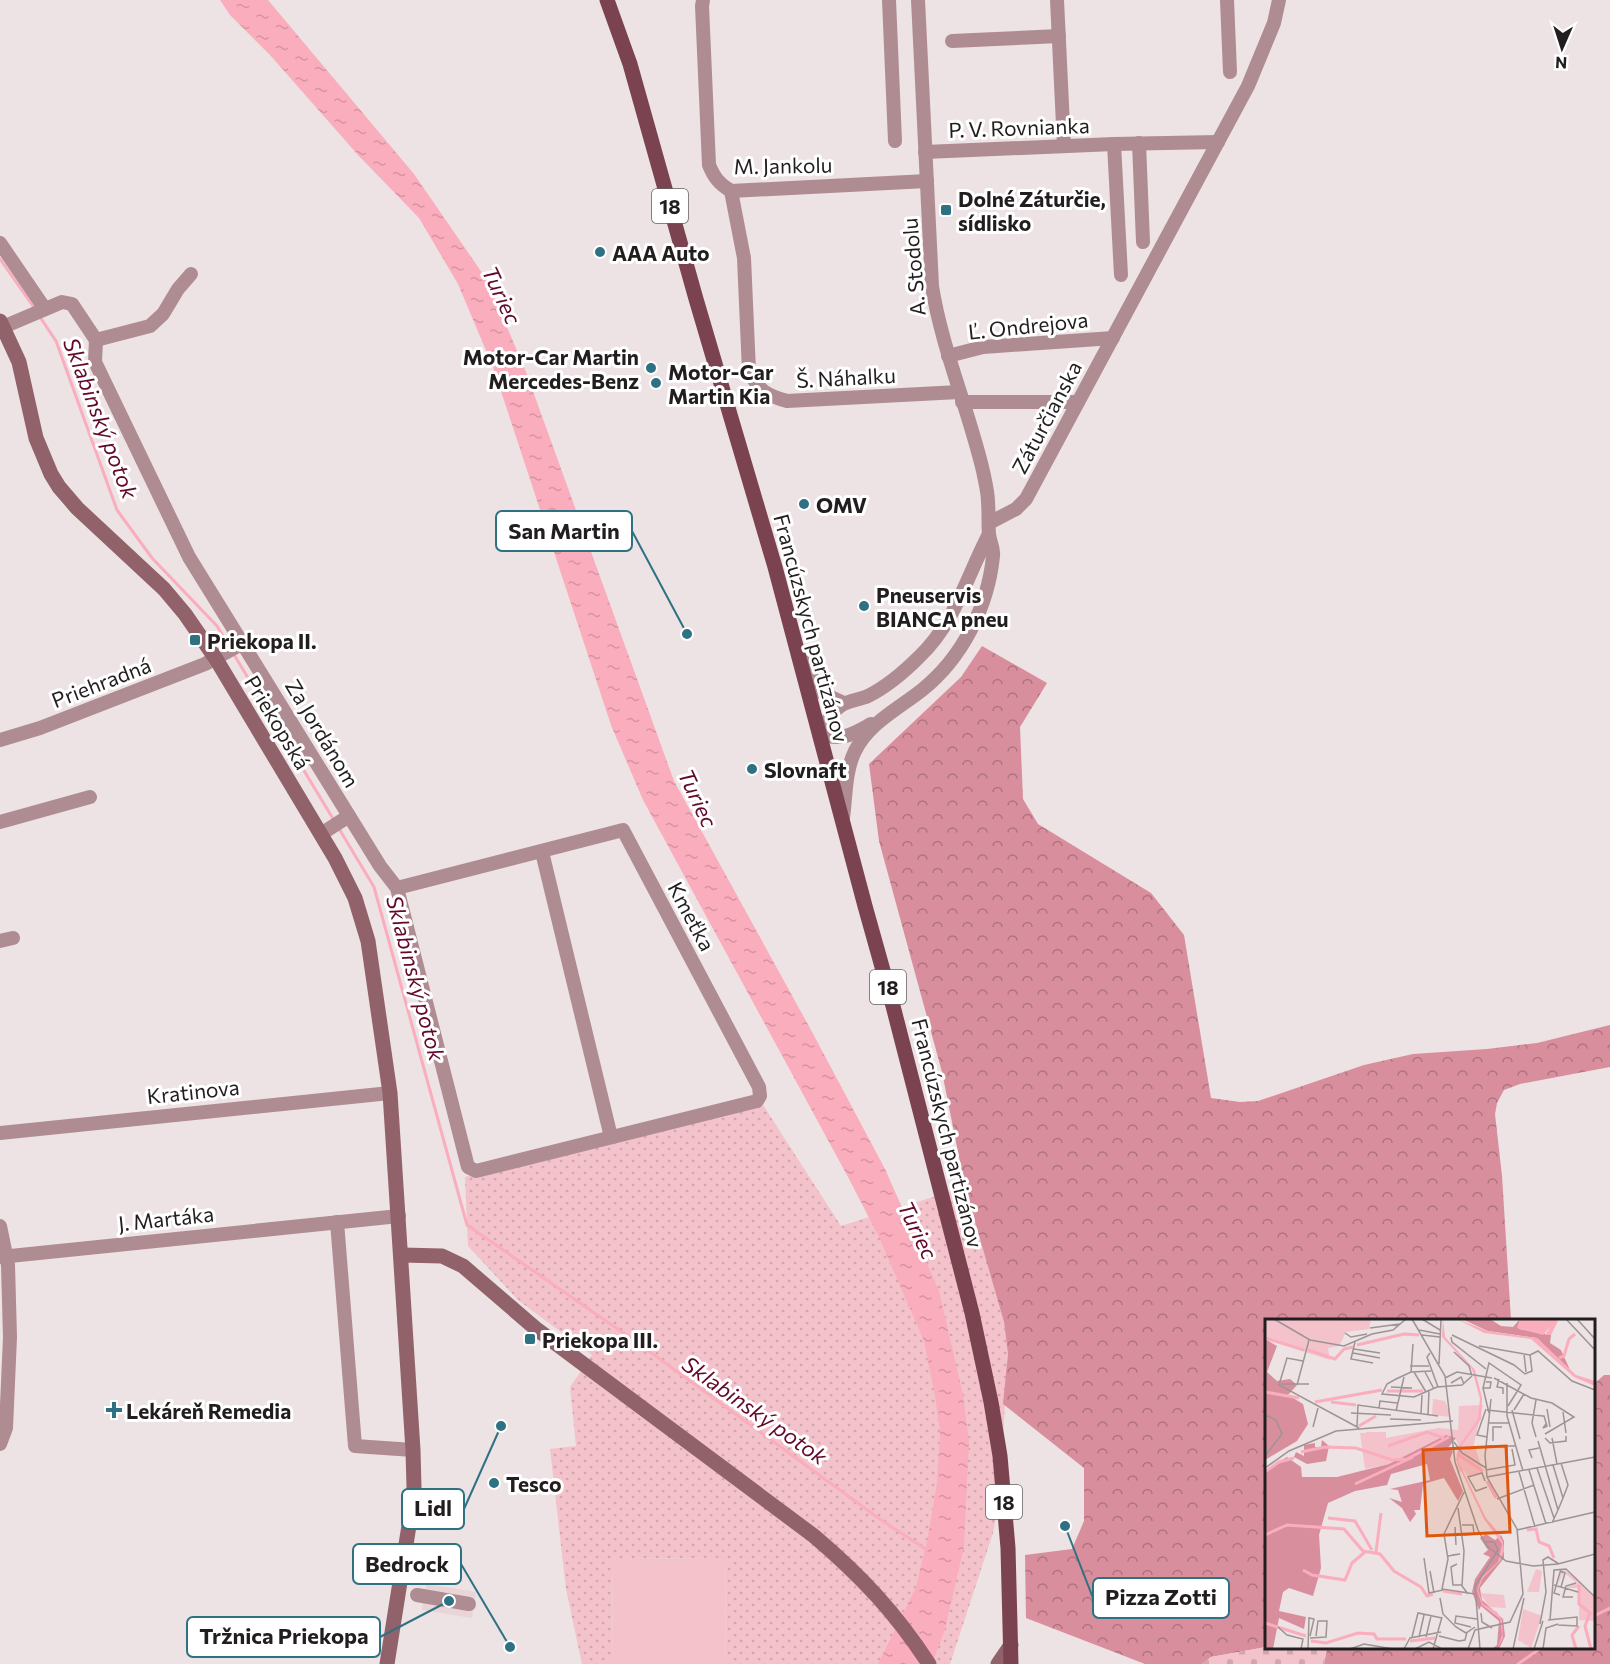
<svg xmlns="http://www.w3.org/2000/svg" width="1610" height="1664" font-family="Commissioner,sans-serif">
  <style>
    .built { fill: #e9d5d8 }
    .grass { fill: url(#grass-dots) }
    .forest { fill: url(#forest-crowns) }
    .cemetery { fill: url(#cemetery-stones) }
    .garden { fill: #f4c2cb }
    .water { fill: url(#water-ripples) }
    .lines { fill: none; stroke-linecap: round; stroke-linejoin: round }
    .stream { stroke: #faadbc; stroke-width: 3 }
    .street { stroke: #ae8c92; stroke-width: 14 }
    .secondary { stroke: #91626a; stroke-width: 15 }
    .primary { stroke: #7a434f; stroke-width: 15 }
    .poi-dot { fill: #2e7182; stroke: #fff; stroke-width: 2 }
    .labels { text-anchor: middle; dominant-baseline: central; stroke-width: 6; stroke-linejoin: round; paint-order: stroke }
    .shield { fill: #fff; stroke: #646262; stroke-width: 1.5 }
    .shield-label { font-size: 20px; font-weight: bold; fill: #221e1f }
    .street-label { font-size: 21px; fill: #221e1f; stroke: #fff }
    .poi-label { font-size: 21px; font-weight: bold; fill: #221e1f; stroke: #fff; text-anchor: start }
    .water-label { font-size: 22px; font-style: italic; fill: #62092a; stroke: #fff }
    .inset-river { fill: none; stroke: #faadbc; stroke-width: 3 }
    .inset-road { fill: none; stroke: #9c9495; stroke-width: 1.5 }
    .view { fill: #de560d; fill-opacity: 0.15; stroke: #de560d; stroke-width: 3 }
    .inset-edge { fill: none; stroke: #221e1f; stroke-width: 3 }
    .leader { fill: none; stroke: #2e7182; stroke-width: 2 }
    .callout-dot { fill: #2e7182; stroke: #fff; stroke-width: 2 }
    .callout { fill: #fff; stroke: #2e7182; stroke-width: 2 }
    .callout-label { font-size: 22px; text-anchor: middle; font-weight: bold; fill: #221e1f }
  </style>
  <defs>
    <pattern id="grass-dots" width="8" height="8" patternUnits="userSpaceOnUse" patternTransform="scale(1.5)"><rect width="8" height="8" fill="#f4c2cb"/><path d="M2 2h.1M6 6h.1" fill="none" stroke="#d1a6ae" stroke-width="1.8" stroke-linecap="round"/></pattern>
    <pattern id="forest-crowns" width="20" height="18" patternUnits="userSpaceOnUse" patternTransform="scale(1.5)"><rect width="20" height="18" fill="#d88e9c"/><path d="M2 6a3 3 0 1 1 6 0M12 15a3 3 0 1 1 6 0" fill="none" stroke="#af737f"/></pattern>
    <pattern id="cemetery-stones" width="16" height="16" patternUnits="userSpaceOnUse" patternTransform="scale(1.5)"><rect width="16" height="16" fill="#f4c2cb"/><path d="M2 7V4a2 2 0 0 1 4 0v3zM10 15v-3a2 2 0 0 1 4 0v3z" fill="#d1a6ae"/></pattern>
    <pattern id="water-ripples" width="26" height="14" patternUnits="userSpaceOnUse" patternTransform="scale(1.5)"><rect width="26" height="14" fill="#faadbc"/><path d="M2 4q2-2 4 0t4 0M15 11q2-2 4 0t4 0" fill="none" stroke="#d694a1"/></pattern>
  </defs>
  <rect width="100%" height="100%" fill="#ede2e4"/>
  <path class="built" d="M426,1584L476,1592L472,1618L422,1610Z"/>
  <path class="grass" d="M763,1105L841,1226L965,1187L1004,1322L1008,1354L999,1502L993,1533L950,1664H726L725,1558L612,1559L613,1664H582L566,1589L550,1449L576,1446L570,1387L592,1355L518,1300L468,1246L465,1177Z"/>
  <g class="forest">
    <path d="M982,646L1047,683L1020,727L1023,799L1038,824L1151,893L1184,935L1211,1098L1240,1102L1258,1101L1364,1065L1413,1054L1487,1049L1537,1043L1610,1025V1067L1520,1084L1504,1090L1497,1103L1495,1114L1502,1176L1511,1320H1266V1647L1211,1657L1202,1664H1145L1026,1618L1025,1555L1072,1549L1084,1521V1468L1003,1404L1008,1354L1004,1322L965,1187L942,1072L879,841L869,764L961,677Z"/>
    <path d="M1604,1375H1610V1664H1324L1327,1648H1594V1384Z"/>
  </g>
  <path class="cemetery" d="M1266,1647L1327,1648L1324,1664H1202L1211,1657Z"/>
  <path class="garden" d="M725,1558L726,1664H613L612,1559Z"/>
  <path class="water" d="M220,0H268L414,174L487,280L526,372L674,781L811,1030L885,1169L939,1291L963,1395L969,1441L964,1547L945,1629L932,1664H878L916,1587L928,1537L937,1483L940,1432L935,1396L924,1341L879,1237L848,1177L643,800L611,725L493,367L458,284L419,218L358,155L270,55L230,15Z"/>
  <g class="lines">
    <g class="stream">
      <path d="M0,259L35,309"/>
      <path d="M40,317L56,341L117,510L152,558L217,626L230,647"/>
      <path d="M233,653L335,822"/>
      <path d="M338,827L374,887L467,1225L635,1341L881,1520L927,1550"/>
      <path d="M1594,1616L1610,1608"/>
      <path d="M1518,1664L1541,1648"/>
    </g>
    <g class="street">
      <path d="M703,0L702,6L709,165C714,177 719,184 731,191L927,181"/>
      <path d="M889,0L895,141"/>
      <path d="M1057,0L1064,146"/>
      <path d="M1227,0L1230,72"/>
      <path d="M952,41L1059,36"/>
      <path d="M1139,143L1143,242"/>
      <path d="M1114,144L1121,275"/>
      <path d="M925,152L1114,144L1218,142"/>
      <path d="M731,191L744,258L749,371C759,391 766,395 787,401L959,392"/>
      <path d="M0,243L45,309"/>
      <path d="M3,327L62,302L72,304L96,340"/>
      <path d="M96,340L95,362L189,557L380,866L397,888L468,1167L476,1171L757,1101L760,1096L759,1087L623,830L397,888"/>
      <path d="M96,340L150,326L163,314L178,289L191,274"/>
      <path d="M948,356L983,347L1113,338"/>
      <path d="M962,402H1078"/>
      <path d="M989,523L1016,509L1026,499L1248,86L1274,23L1279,0"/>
      <path d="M804,662L820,692L844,703"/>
      <path d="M871,724C851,735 843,741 819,734C826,723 833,708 846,703C853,700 861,699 868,696C886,687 904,672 919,657C955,623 967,576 989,534"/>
      <path d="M0,740L40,728L205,664L243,643"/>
      <path d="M843,818C846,796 845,771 855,751C869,723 898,709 922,690C962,658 988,607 993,556C994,549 990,542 989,534C988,524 989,513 988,502C988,492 985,481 983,471C968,408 942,349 932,286L918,0"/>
      <path d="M0,822L90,797"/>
      <path d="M321,834L349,816"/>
      <path d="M542,852L611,1137"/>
      <path d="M0,941L13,938"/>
      <path d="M0,1133L390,1093"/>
      <path d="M337,1222L355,1446L413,1450"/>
      <path d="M0,1226L8,1265L10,1337L6,1428L0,1444"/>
      <path d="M0,1257L399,1216"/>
      <path d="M417,1595L469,1604"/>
    </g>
    <g class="secondary">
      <path d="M0,321L19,362L36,438L51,474L59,487L77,508L164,589L185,614L216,659L335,858L355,898L368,941L390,1093L413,1450L414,1488L411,1513L387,1664"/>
      <path d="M402,1255L442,1256L463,1266L535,1328L814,1536C861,1576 895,1612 929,1664"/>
      <path d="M998,1664L1011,1645"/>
    </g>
    <path class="primary" d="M607,0L630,64L696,299L775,567L865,906L893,1006L972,1313L991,1402L1000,1456L1008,1548L1011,1664"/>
  </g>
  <g class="poi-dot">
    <rect x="940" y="204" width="12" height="12" rx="3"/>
    <circle cx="600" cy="252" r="6"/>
    <circle cx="651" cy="368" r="6"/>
    <circle cx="656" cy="383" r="6"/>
    <circle cx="804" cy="504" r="6"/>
    <circle cx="864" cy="606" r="6"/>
    <rect x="189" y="634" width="12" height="12" rx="3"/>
    <circle cx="752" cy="769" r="6"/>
    <rect x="524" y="1333" width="12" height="12" rx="3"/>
    <path d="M111 1401h6v6h6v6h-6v6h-6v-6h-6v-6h6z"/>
    <circle cx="494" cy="1483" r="6"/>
  </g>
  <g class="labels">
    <g class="shield">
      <rect x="652" y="189" width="36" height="34" rx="4.5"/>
      <rect x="870" y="970" width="36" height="34" rx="4.5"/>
      <rect x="986" y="1485" width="36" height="34" rx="4.5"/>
    </g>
    <g class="shield-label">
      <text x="670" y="206">18</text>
      <text x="888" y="987">18</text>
      <text x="1004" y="1502">18</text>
    </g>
    <g class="street-label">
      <text transform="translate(1019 127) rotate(-2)">P. V. Rovnianka</text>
      <text transform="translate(783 165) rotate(-1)">M. Jankolu</text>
      <text transform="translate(913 267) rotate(-95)">A. Stodolu</text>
      <text transform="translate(1028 325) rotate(-6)">Ľ. Ondrejova</text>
      <text transform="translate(846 377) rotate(-3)">Š. Náhalku</text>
      <text transform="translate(1046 417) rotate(-62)">Záturčianska</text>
      <text transform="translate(812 628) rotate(75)">Francúzskych partizánov</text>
      <text transform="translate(101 682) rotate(-21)">Priehradná</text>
      <text transform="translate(278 722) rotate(59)">Priekopská</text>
      <text transform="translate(323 733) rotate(59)">Za Jordánom</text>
      <text transform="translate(692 916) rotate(62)">Kmeťka</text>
      <text transform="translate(193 1091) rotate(-6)">Kratinova</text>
      <text transform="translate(948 1133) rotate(76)">Francúzskych partizánov</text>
      <text transform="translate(166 1218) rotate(-6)">J. Martáka</text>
    </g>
    <g class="poi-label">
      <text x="958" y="198">Dolné Záturčie,<tspan x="958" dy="24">sídlisko</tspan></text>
      <text x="612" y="252">AAA Auto</text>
      <text x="639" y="356" text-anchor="end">Motor-Car Martin<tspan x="639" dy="24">Mercedes-Benz</tspan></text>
      <text x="668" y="371">Motor-Car<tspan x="668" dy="24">Martin Kia</tspan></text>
      <text x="816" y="504">OMV</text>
      <text x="876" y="594">Pneuservis<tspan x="876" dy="24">BIANCA pneu</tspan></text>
      <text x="207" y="640">Priekopa II.</text>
      <text x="764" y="769">Slovnaft</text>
      <text x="542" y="1339">Priekopa III.</text>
      <text x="126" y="1410">Lekáreň Remedia</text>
      <text x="506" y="1483">Tesco</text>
    </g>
    <g class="water-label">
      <text transform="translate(502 295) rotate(65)">Turiec</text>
      <text transform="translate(101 418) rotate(69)">Sklabinský potok</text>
      <text transform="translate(698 798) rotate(65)">Turiec</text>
      <text transform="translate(416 978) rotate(75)">Sklabinský potok</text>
      <text transform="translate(918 1230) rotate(64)">Turiec</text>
      <text transform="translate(755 1410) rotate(35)">Sklabinský potok</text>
    </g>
  </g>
  <g transform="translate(1265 1319)">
    <rect width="330" height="330" fill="#ede2e4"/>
    <path d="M73,0H106L104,10L81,13ZM218,86L209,125L218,153L203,158L199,152L192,154L193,125L190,119L181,116L124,145L100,150L95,114H101V130H121V119L174,109L193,111L194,87ZM271,250L277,252L274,273H262ZM258,290L277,297L266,329L253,321Z" fill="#f4c2cb"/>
    <path d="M197,0H225L236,7L248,8L255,0L254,10L286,16L285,24L296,31L305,51L272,19L223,12ZM0,20L12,27L2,53L12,62L25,60L32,66L23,76L38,85L43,105L32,122L0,141ZM181,116L191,119L182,130L188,132L185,140L198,172L193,182L179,159L158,165L155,191H149L151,195L145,203L137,189L124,179L137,183L133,171L125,170L165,161L162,145L126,155L122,166L90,172L63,184L54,216L56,249L48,277L24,269L18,273L14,292L41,298L39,310L14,299L8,330H0V152L22,138L36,148L37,158H72L124,145ZM57,121L64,127L61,142L42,145L29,138L31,133L39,137V126L50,124V128L56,129ZM221,215L230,221L236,216L239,222V239L215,269L217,281L238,300L240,317L234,330H227L232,326L234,302L216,287L214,291L207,273L210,260L225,238L218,235L223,231L215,219Z" fill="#d88e9c"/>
    <path d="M168,80L180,82L186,98L167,96ZM101,113H121V131L116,135L101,130Z" fill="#f4c2cb"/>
    <path d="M297,250L310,258L330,279V302L314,301V269H301L312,264L298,253L293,266Z" fill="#f4c2cb"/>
    <path d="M0,0H73L81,13L74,27L63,29L65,41L0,20ZM215,274L239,276L241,289L224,288Z" fill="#f4c2cb"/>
    <path d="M178,0L180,18L210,51L217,79L216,100L197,126L193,142L221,199L233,213L238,223L239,232L235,242L218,259L213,271L218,285L232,293L237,301L238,319L232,330L237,316L235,300L217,286L212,271L217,258L233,243L237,225L219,200L191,141L194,127L213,100L215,80L207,50L177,18ZM192,0L223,12L272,19L311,56L330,62V67L309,58L266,20L219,14ZM255,0H290L293,2L286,16H280L286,7L278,16L252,9Z" fill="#faadbc"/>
    <path class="inset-river" d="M0,19L39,31M92,26L139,15L154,16M43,31L70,40L79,30L88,28M294,39L299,37L304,20L310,15M122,72H158M0,73L34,79M50,83L117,71M66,83L91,86M94,107L111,97M123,127L162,113L179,119M36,133L60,128L91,129L127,141L142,140L184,118M192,135L218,152M0,153L14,143L29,139M222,162L231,179M90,165L148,138M63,199L90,202L107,231M262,211L271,210L274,223L284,227L289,239M0,216L22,206L79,210L98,232L115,235L129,252L156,268L162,277L168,275M111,233L116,194M38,251L47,256L80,261L87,244L100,233M314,266V285L325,294L320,307L326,330M178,272L197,275M0,304L41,317M46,322L61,324L93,314L109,315L112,320H141M145,322L170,319M311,330L307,316L314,307"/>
    <path class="inset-road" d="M9,0L45,21L79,27L107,15L128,11L141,0M147,0L180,57L190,143L213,211L222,227L241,242L268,247L293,245L330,235M157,0L175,11M301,0L330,31M312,0L330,20M105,9L135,5M154,11L175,15M80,14L86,18L102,15M157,16L175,18M187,16L249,46L260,55L267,52L265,36M186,18L187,23L221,50M90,23L86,40L108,44M214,27L265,36M89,30L115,34M189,33L204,47L207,57M88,34L115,39M165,34L162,38L173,68M259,35L261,53M265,36L273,32L307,62L330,71M38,42L22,39L14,66L94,109M174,45L176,0M145,47H164M166,52L146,53L131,60L122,65L117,75L149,78L172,68L197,66L207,57M146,53L148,25M149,53L161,73M160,53L169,70M180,59L192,53L227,59M229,59L266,79L287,84L309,98L280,115M234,60L232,68L238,69V75M186,64L196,58L199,65M242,64V97L258,152M16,65H44M32,66L44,21M126,68L147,69M218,69H225L226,63H221M271,81L267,104L271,118M243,87L253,71M114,89L115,82L132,84M221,90L212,116L222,118M282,90L285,108M222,91L278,97H279L282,107L278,109L281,105M247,91L255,120M249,91L259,75M131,92L139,58M298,93L301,114M86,94L126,96M224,94L218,69L224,44L256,66L253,71M156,95L157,76M0,96L11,101L17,115L0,137M163,96L164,71M125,100L156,101M223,104H244M92,107L93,86L173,97M48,108L53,89M280,119L285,124L301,122V117M287,119L292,145M228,122V108H237M273,122L293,191L287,204M189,123L197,134L221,149M221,127H251M267,139L264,131L274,129M296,144L303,166L298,179M288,146L298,179L293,191M0,149L24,132L71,112L188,102M242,149V126M272,149L289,199M221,151L250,146L247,130M264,151L281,205M254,153L270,208M222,158L330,138M220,162L217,154L203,158L211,172L222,168M199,173L179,215L183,240L177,270L210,275M232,180L269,166M193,189L199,232L197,267L203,275M197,206H208L209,215L199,216M190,208L191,226M252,211L330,193M183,237L195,235L187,236M159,239L164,274L178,271M192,245L186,248L188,266H197M165,252L169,274M295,252L300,254L296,268M289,266L313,273M295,276L289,274L296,250M308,278H298L301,267L311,264M175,279L178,295L191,308L201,314L210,308M216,294L217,303L227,309M283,301L312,298V307L293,306M285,301L289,251L301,250L330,278M275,305L281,273L278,241L283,238L294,245M13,308L22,316L38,320L36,330M206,308L190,304L191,297L212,300M174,317L194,322L200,321L202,313M147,318L153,294L177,299M154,318L159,296M161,318L166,297M45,319L61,318L62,302H53L51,317M43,330L44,299L49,300L45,317M85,330L99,325L128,330M139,330L145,319L176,313M150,330L164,323L177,330M168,330L177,298M203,330L210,311L245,303L258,275L252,210L222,158L220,137L226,80M215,330L210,267L233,231L229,223H219M248,330L259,279M269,330L278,302M278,330L281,309L293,305"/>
    <path class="view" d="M241,127L245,213L162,217L158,131Z"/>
    <rect width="330" height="330" class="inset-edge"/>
  </g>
  <path class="leader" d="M687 634L632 531M501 1426L464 1509M510 1647L461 1564M1065 1526L1093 1598M449 1601L380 1637"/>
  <g class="callout-dot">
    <circle cx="687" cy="634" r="6"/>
    <circle cx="501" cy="1426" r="6"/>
    <circle cx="510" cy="1647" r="6"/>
    <circle cx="1065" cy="1526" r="6"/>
    <circle cx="449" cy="1601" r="6"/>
  </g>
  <g class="callout">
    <rect x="496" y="511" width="136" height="40" rx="6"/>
    <rect x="402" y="1489" width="62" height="40" rx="6"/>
    <rect x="353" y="1544" width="108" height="40" rx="6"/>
    <rect x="1093" y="1578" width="136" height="40" rx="6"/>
    <rect x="187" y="1617" width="193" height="40" rx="6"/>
  </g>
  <g class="callout-label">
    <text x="564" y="539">San Martin</text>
    <text x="433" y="1516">Lidl</text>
    <text x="407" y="1572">Bedrock</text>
    <text x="1161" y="1605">Pizza Zotti</text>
    <text x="284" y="1644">Tržnica Priekopa</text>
  </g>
  <g transform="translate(1562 48) rotate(183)" stroke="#ffffff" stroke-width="4.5" paint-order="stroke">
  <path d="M0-4.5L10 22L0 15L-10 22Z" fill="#221e1f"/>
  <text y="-9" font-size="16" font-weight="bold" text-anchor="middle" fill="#221e1f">N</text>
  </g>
</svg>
